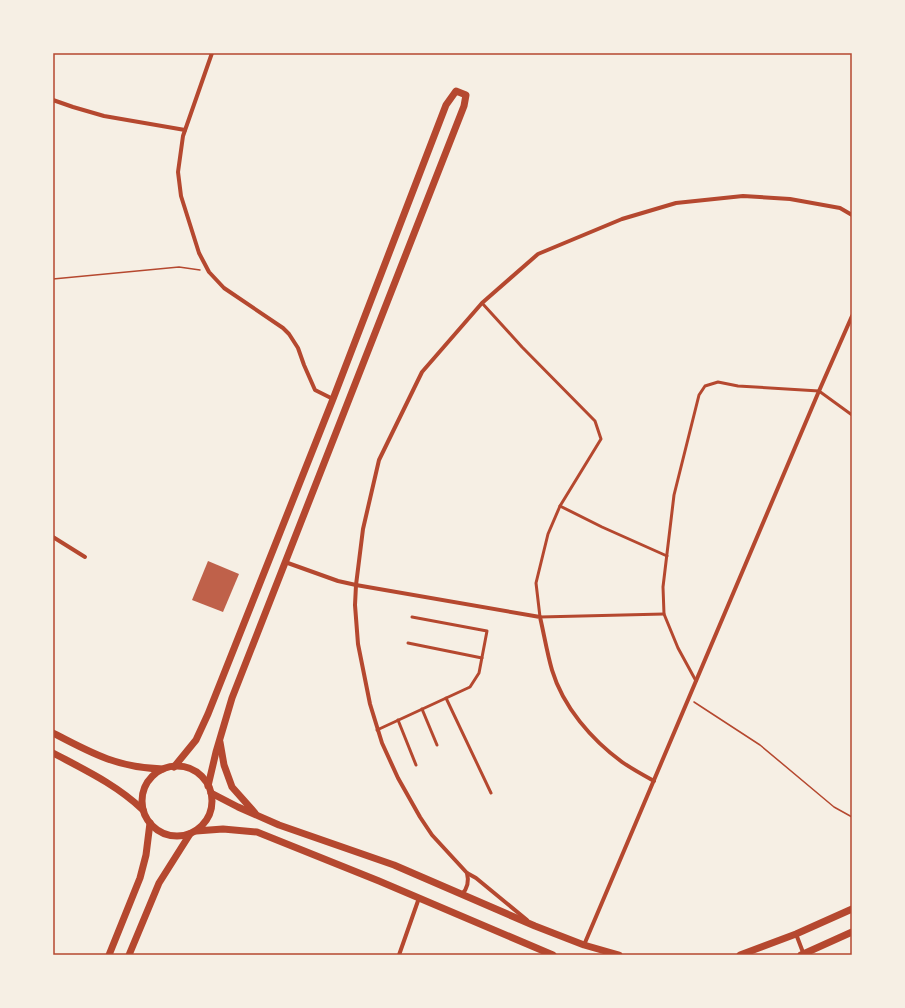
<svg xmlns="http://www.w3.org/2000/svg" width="905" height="1008" font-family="'Roboto Condensed',sans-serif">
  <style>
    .building { fill: #bf614a }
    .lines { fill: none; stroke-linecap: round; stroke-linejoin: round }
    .path { stroke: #b5482f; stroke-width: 1.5 }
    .service { stroke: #b5482f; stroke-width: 3 }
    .minor { stroke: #b5482f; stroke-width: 4 }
    .tertiary { stroke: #b5482f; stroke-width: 7 }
    .neatline { fill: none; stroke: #b5482f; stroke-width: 1.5 }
  </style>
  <rect width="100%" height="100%" fill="#f6efe4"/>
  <path class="building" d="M208,561L239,574L223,612L192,600Z"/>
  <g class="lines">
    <g class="path">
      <path d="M53,279L179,267L200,270"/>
      <path d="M694,702L760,745L834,807L852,817"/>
    </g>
    <g class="service">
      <path d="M482,303L522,347L595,421L601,439L560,506L548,534L536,583L540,617L664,614"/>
      <path d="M560,506L602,527L667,556"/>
      <path d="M408,643L482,658"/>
      <path d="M696,681L678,648L664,614L663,587L674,495L699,395L705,386L718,382L738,386L819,391L852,415"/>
      <path d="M446,698L491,793"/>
      <path d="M422,709L437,745"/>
      <path d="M398,720L416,765"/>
      <path d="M377,730L470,687L479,673L487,631L412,617"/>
    </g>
    <g class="minor">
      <path d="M212,53L183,136L178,172L181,196L199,253L209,272L224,288L283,328L289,334L298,348L304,365L315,390L333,399"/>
      <path d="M53,100L73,107L104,116L185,130"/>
      <path d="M53,537L85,557"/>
      <path d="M285,562L338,581L356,585L540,617C544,634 547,653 552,670C563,707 592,740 622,762C632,769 643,775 654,781"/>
      <path d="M462,894C468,888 469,881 467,873"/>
      <path d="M527,920L476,878L467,873L432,835L420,817L398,778L382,743L370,704L358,644L355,605L356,585L363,529L379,460L422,372L482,303L538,254L622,219L676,203L743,196L790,199L840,208L852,215"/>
      <path d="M796,934L804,955"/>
      <path d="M584,945L819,391L852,316"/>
      <path d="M399,955L419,898"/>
    </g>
    <g class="tertiary">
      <path d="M53,733C91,753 118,768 163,769"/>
      <path d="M220,742L224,765L232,787L255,813"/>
      <path d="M53,753C85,770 117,785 143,810"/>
      <circle cx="177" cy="801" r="35"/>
      <path d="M174,767L196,740L208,714L333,399L446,105L456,91L466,95L464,106L232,698L216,752L208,786"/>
      <path d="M211,793L238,807L279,825L394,865L535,926L584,945L619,955"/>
      <path d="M196,831L223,829L257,832L379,881L553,955"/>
      <path d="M109,955L140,878L146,855L150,823"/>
      <path d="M129,955L159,883L190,834"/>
      <path d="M740,955L796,934L852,909"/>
      <path d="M801,955L852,932"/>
    </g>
  </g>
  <rect width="905" height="1008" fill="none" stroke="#f6efe4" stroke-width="108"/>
  <rect x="54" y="54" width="797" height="900" class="neatline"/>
</svg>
